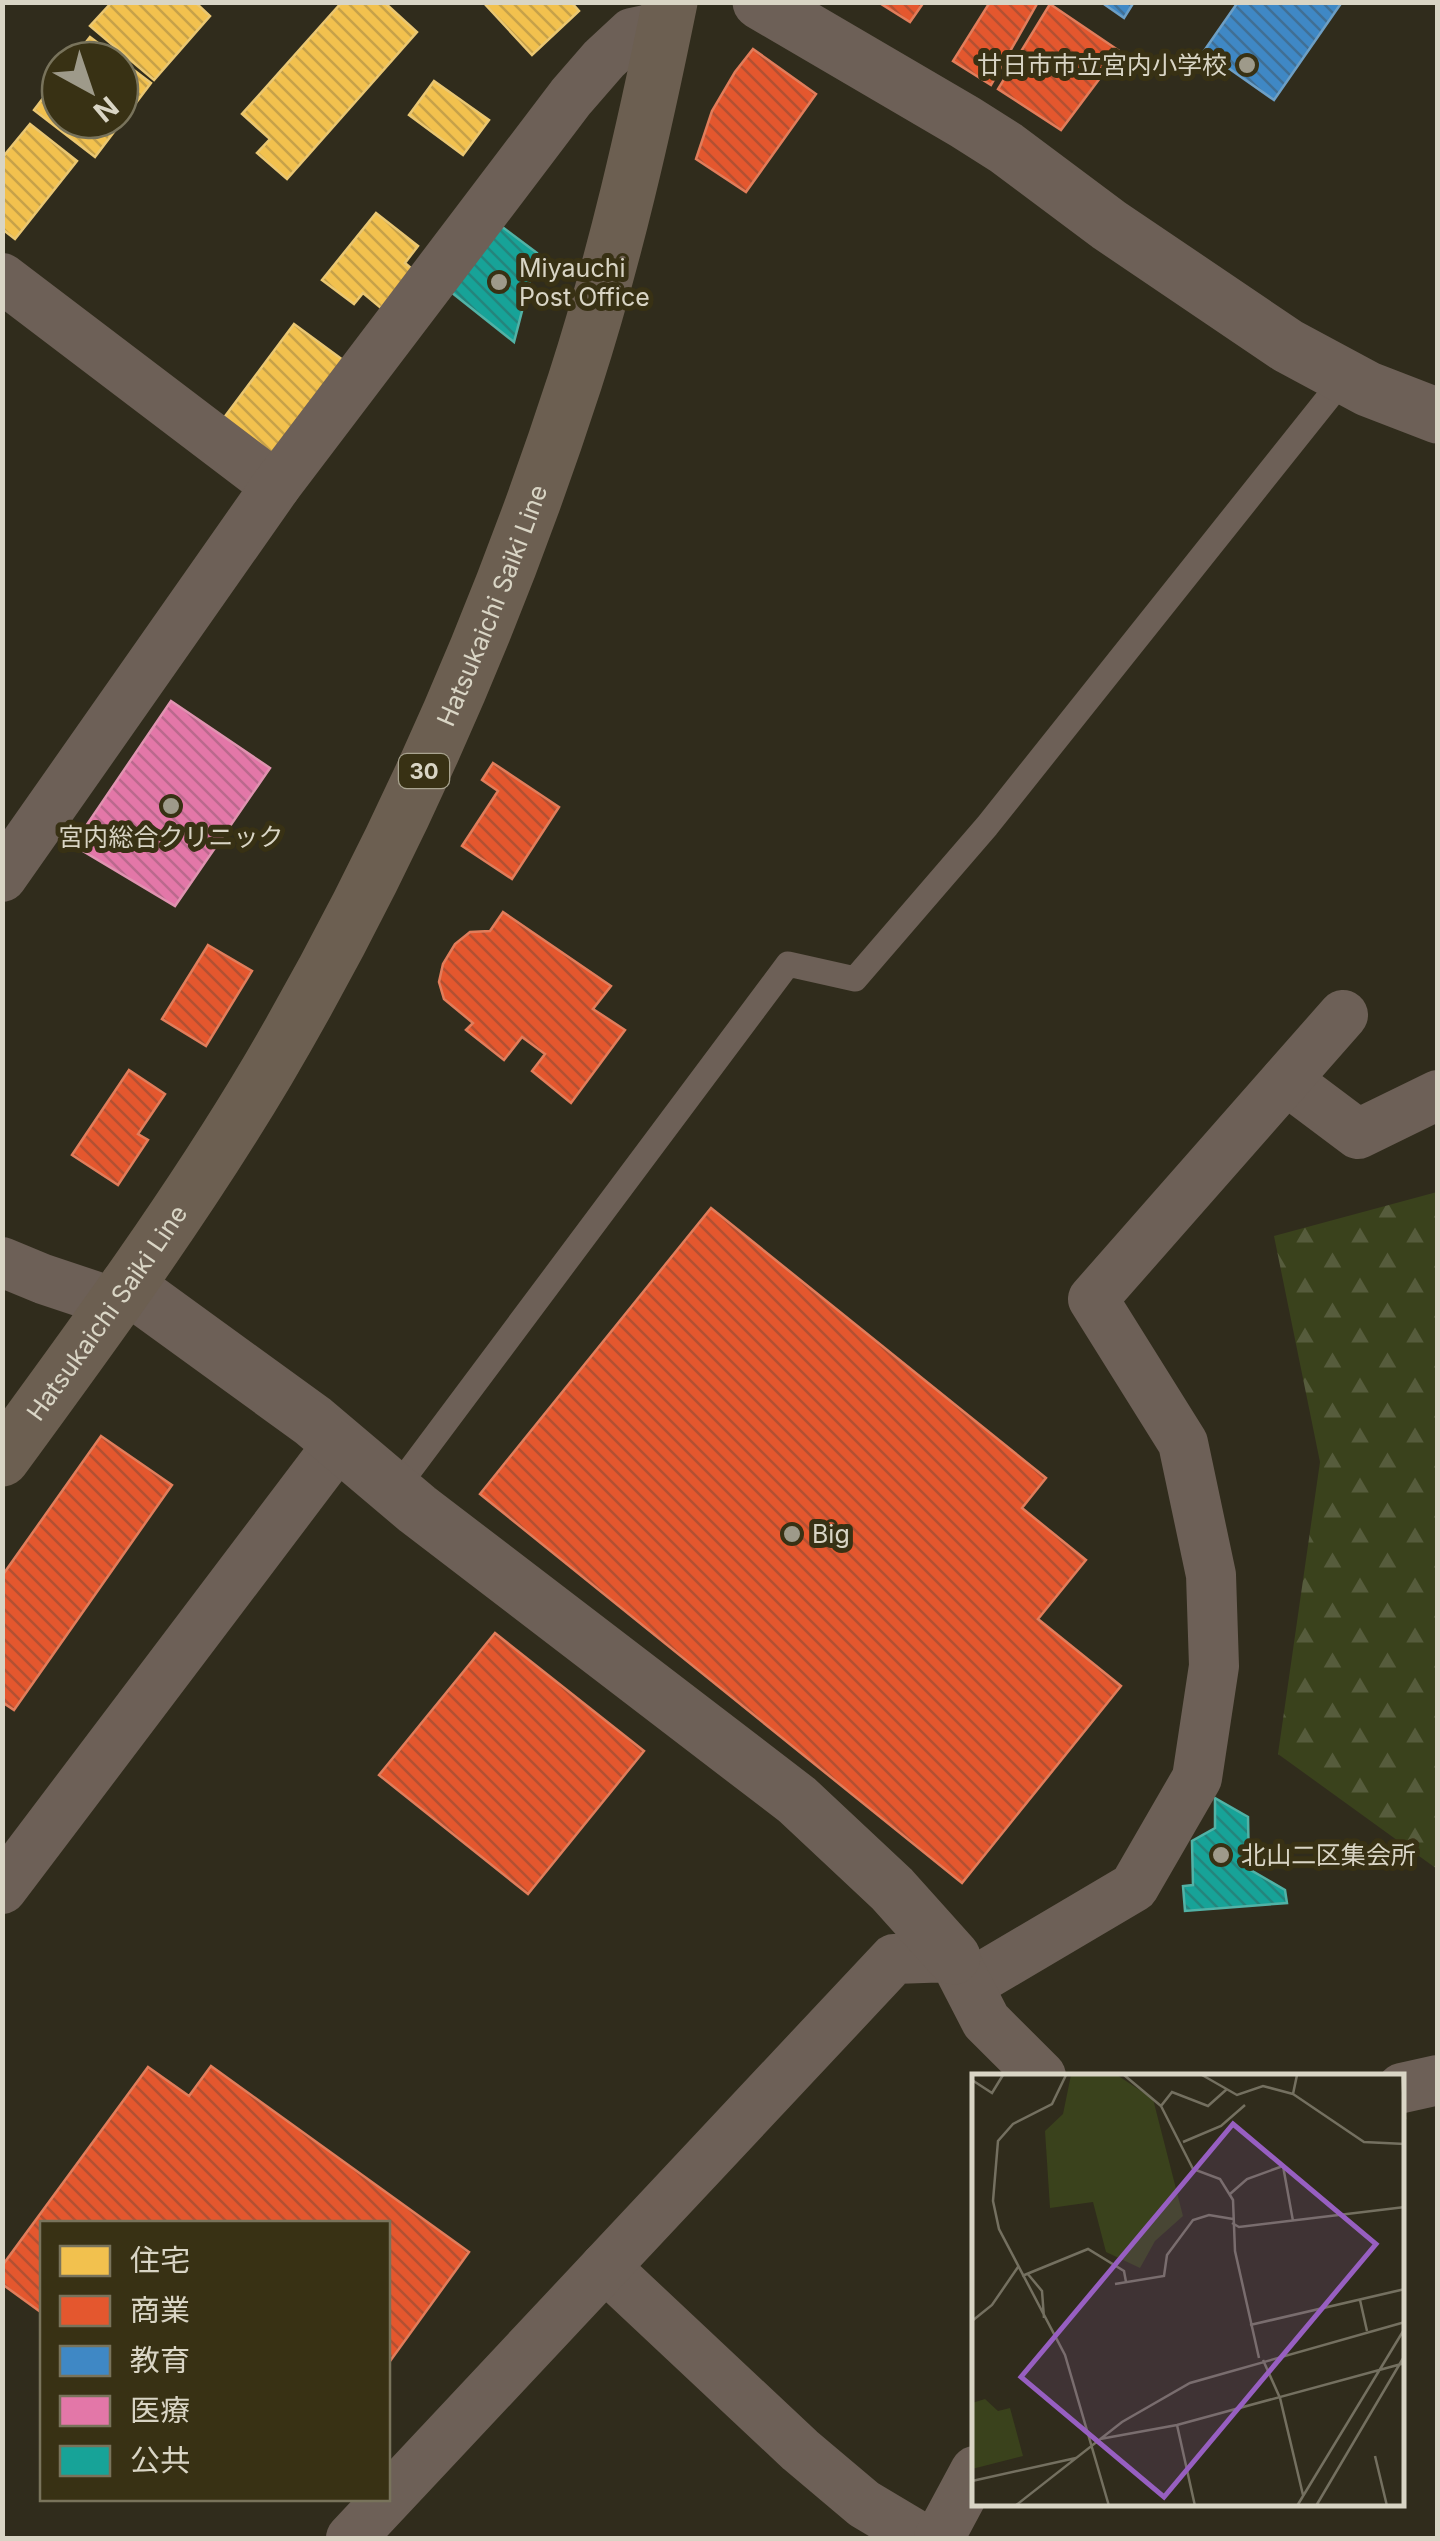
<svg xmlns="http://www.w3.org/2000/svg" width="1440" height="2541" font-family="Inter,'Noto Sans JP',sans-serif">
  <style>
    .forest { fill: url(#forest-firs) }
    .homes { fill: url(#homes-back-hatch); stroke: #eac772; stroke-width: 2.5 }
    .shops { fill: url(#shops-back-hatch); stroke: #e17d5b; stroke-width: 2.5 }
    .schools { fill: url(#schools-back-hatch); stroke: #6d9fc5; stroke-width: 2.5 }
    .health { fill: url(#health-back-hatch); stroke: #e093b1; stroke-width: 2.5 }
    .public { fill: url(#public-back-hatch); stroke: #51b2a6; stroke-width: 2.5 }
    .lines { fill: none; stroke-linecap: round; stroke-linejoin: round }
    .service { stroke: #6d6057; stroke-width: 25 }
    .minor { stroke: #6d6057; stroke-width: 50 }
    .tertiary { stroke: #6d6057; stroke-width: 55 }
    .primary { stroke: #6c5f51; stroke-width: 55 }
    .poi-dot { fill: #9e9a8a; stroke: #383114; stroke-width: 4 }
    .labels { text-anchor: middle; dominant-baseline: central; stroke-width: 10; stroke-linejoin: round; paint-order: stroke }
    .shield { fill: #383114; stroke: #a9a490; stroke-width: 2.5 }
    .shield-label { font-size: 22px; font-weight: bold; fill: #d9d5c5 }
    .poi-label { font-size: 25px; fill: #d9d5c5; stroke: #383114; text-anchor: start }
    .street-label { font-size: 25px; fill: #d9d5c5; stroke: #383114 }
    .inset-road { fill: none; stroke: #747060; stroke-width: 2.5 }
    .view { fill: #975fc1; fill-opacity: 0.15; stroke: #975fc1; stroke-width: 5 }
    .inset-edge { fill: none; stroke: #d9d5c5; stroke-width: 5 }
  </style>
  <defs>
    <pattern id="forest-firs" width="22" height="20" patternUnits="userSpaceOnUse" patternTransform="scale(2.5)"><rect width="22" height="20" fill="#3a421c"/><path d="M5 1l3.5 6h-7zM16 11l3.5 6h-7z" fill="#565c3c"/></pattern>
    <pattern id="homes-back-hatch" width="6" height="6" patternUnits="userSpaceOnUse" patternTransform="scale(2.5)"><rect width="6" height="6" fill="#f2c14e"/><path d="M-1 5l2 2M0 0l6 6M5-1l2 2" fill="none" stroke="#c6a149"/></pattern>
    <pattern id="shops-back-hatch" width="6" height="6" patternUnits="userSpaceOnUse" patternTransform="scale(2.5)"><rect width="6" height="6" fill="#e4572e"/><path d="M-1 5l2 2M0 0l6 6M5-1l2 2" fill="none" stroke="#b35032"/></pattern>
    <pattern id="schools-back-hatch" width="6" height="6" patternUnits="userSpaceOnUse" patternTransform="scale(2.5)"><rect width="6" height="6" fill="#3f88c5"/><path d="M-1 5l2 2M0 0l6 6M5-1l2 2" fill="none" stroke="#406f95"/></pattern>
    <pattern id="health-back-hatch" width="6" height="6" patternUnits="userSpaceOnUse" patternTransform="scale(2.5)"><rect width="6" height="6" fill="#e377a8"/><path d="M-1 5l2 2M0 0l6 6M5-1l2 2" fill="none" stroke="#ba698d"/></pattern>
    <pattern id="public-back-hatch" width="6" height="6" patternUnits="userSpaceOnUse" patternTransform="scale(2.5)"><rect width="6" height="6" fill="#17a398"/><path d="M-1 5l2 2M0 0l6 6M5-1l2 2" fill="none" stroke="#24857c"/></pattern>
  </defs>
  <rect width="100%" height="100%" fill="#302c1c"/>
  <path class="forest" d="M1437,1192H1438L1437,1869L1278,1754L1320,1462L1274,1236Z"/>
  <g class="homes">
    <path d="M112,2H195L210,16L154,80L90,26Z"/>
    <path d="M342,2H384L417,32L287,179L257,153L270,139L242,114Z"/>
    <path d="M483,2H571L579,11L532,55Z"/>
    <path d="M90,37L151,83L95,157L34,110L60,76V120H120V60H72Z"/>
    <path d="M434,81L489,120L463,155L409,115Z"/>
    <path d="M30,124L77,161L15,239L2,229V158Z"/>
    <path d="M376,213L418,246L405,263L412,269L381,308L363,293L354,304L322,280Z"/>
    <path d="M294,324L347,363L276,459L223,419Z"/>
  </g>
  <g class="shops">
    <path d="M878,2H924L910,22Z"/>
    <path d="M990,2H1038L991,85L953,61Z"/>
    <path d="M1050,4L1118,50L1100,78L1061,130L998,89Z"/>
    <path d="M753,49L816,94L746,192L696,159L712,111L735,72Z"/>
    <path d="M493,763L559,807L512,879L462,846L498,791L482,780Z"/>
    <path d="M503,912L611,986L593,1009L625,1030L571,1103L532,1071L545,1054L522,1037L504,1060L466,1030L473,1023L444,999L439,982L443,964L455,944L470,932L490,931Z"/>
    <path d="M208,945L252,971L206,1046L162,1019Z"/>
    <path d="M129,1070L165,1094L138,1134L148,1140L118,1185L72,1155Z"/>
    <path d="M711,1208L1046,1478L1022,1508L1086,1560L1038,1619L1121,1686L962,1883L480,1494Z"/>
    <path d="M101,1436L172,1485L14,1710L2,1702V1576Z"/>
    <path d="M495,1633L644,1751L528,1894L379,1775Z"/>
    <path d="M211,2066L469,2252L388,2364V2224H42V2313L2,2284V2266L148,2067L189,2096Z"/>
  </g>
  <g class="schools">
    <path d="M1101,2H1134L1124,18Z"/>
    <path d="M1238,2H1342L1274,100L1204,51Z"/>
  </g>
  <path class="health" d="M171,701L270,768L175,906L73,845Z"/>
  <g class="public">
    <path d="M501,226L537,253L514,342L451,292Z"/>
    <path d="M1215,1798L1248,1817L1249,1869L1285,1890L1287,1903L1185,1911L1183,1886L1193,1885L1192,1841L1215,1828Z"/>
  </g>
  <g class="lines">
    <path class="service" d="M395,1490L788,964L855,979L987,826L1345,377"/>
    <g class="minor">
      <path d="M2,278L276,486"/>
      <path d="M2,877L276,486L571,97L604,59L632,33L665,26"/>
      <path d="M1286,1080L1358,1134L1438,1095"/>
      <path d="M2,1262L43,1279L115,1303"/>
      <path d="M2,1889L340,1442"/>
      <path d="M968,1985L1134,1887L1197,1778L1214,1666L1211,1575L1183,1443L1093,1299L1343,1015"/>
      <path d="M1402,2088L1438,2080"/>
      <path d="M605,2267L800,2450L864,2504L921,2538"/>
      <path d="M351,2538L894,1959L953,1957L986,2021L1041,2076"/>
      <path d="M939,2538L975,2471"/>
    </g>
    <g class="tertiary">
      <path d="M760,2L965,122L1006,148L1109,225L1288,346L1368,389L1438,416"/>
      <path d="M127,1286L313,1421L417,1509L797,1800L892,1889L953,1957"/>
    </g>
    <path class="primary" id="s1" d="M2,1459C95,1332 188,1205 268,1070C396,852 497,621 575,381C615,257 644,130 670,2"/>
  </g>
  <g class="poi-dot">
    <circle cx="1247" cy="65" r="10"/>
    <circle cx="499" cy="282" r="10"/>
    <circle cx="171" cy="806" r="10"/>
    <circle cx="792" cy="1534" r="10"/>
    <circle cx="1221" cy="1855" r="10"/>
  </g>
  <g class="labels">
    <rect class="shield" x="399" y="754" width="50" height="34" rx="8"/>
    <g class="shield-label">
      <text x="424" y="771">30</text>
    </g>
    <g class="poi-label">
      <text x="1227" y="65" text-anchor="end">廿日市市立宮内小学校</text>
      <text x="519" y="268">Miyauchi<tspan x="519" dy="29">Post Office</tspan></text>
      <text x="171" y="837" text-anchor="middle">宮内総合クリニック</text>
      <text x="812" y="1534">Big</text>
      <text x="1241" y="1855">北山二区集会所</text>
    </g>
    <g class="street-label">
      <text stroke="none"><textPath href="#s1" startOffset="988">Hatsukaichi Saiki Line</textPath></text>
      <text stroke="none"><textPath href="#s1" startOffset="180">Hatsukaichi Saiki Line</textPath></text>
    </g>
  </g>
  <g transform="translate(972 2074)">
    <rect width="432" height="432" fill="#302c1c"/>
    <path d="M99,1H145L181,25L211,142L183,167L168,194L134,178L121,128L78,134L73,57L91,40Z" fill="#3a421c"/>
    <path d="M13,325L26,337L38,334L51,382L0,395V329Z" fill="#3a421c"/>
    <path class="inset-road" d="M94,1L80,30L41,50L26,67L21,127L27,155L93,281L137,432M152,1L189,32M230,1L265,21L291,12L321,20M325,1L321,20L392,68L433,70M430,1L433,45M0,6L20,19L31,1M255,15L236,32L200,18L189,32L221,95L248,105L261,126L263,177L287,284M211,68L249,52L273,31M258,120L275,105L311,92L321,147M260,149L267,153L433,133M55,199L70,217L72,244M50,202L116,175L152,197L154,208M143,210L192,202L195,181L221,146L237,141L261,145M388,226L395,257M0,247L20,231L46,193M278,251L433,215M291,286L308,324L331,421M205,351L223,432M128,365L205,351L433,289M403,382L415,432M0,407L104,384M43,432L150,348L218,309L433,248M325,432L433,254M344,432L433,281"/>
    <path class="view" d="M261,50L404,170L192,423L49,303Z"/>
    <rect width="432" height="432" class="inset-edge"/>
  </g>
  <rect width="1440" height="2541" fill="none" stroke="#d9d5c5" stroke-width="10"/>
  <rect x="40" y="2221" width="350" height="280" fill="#383114" stroke="#78735b" stroke-width="2.5"/>
  <rect x="60" y="2246" width="50" height="30" fill="#f2c14e" stroke="#78735b" stroke-width="2.5"/>
  <text x="130" y="2271" font-size="30" fill="#d9d5c5">住宅</text>
  <rect x="60" y="2296" width="50" height="30" fill="#e4572e" stroke="#78735b" stroke-width="2.5"/>
  <text x="130" y="2321" font-size="30" fill="#d9d5c5">商業</text>
  <rect x="60" y="2346" width="50" height="30" fill="#3f88c5" stroke="#78735b" stroke-width="2.5"/>
  <text x="130" y="2371" font-size="30" fill="#d9d5c5">教育</text>
  <rect x="60" y="2396" width="50" height="30" fill="#e377a8" stroke="#78735b" stroke-width="2.5"/>
  <text x="130" y="2421" font-size="30" fill="#d9d5c5">医療</text>
  <rect x="60" y="2446" width="50" height="30" fill="#17a398" stroke="#78735b" stroke-width="2.5"/>
  <text x="130" y="2471" font-size="30" fill="#d9d5c5">公共</text>
  <g transform="translate(90 90) rotate(140)"><circle r="48" fill="#383114" stroke="#78735b" stroke-width="2.5"/>
  <path d="M0-8L18 38L0 25L-18 38Z" fill="#9e9a8a"/>
  <text y="-15" font-size="28" font-weight="bold" text-anchor="middle" fill="#d9d5c5">N</text>
  </g>
</svg>
